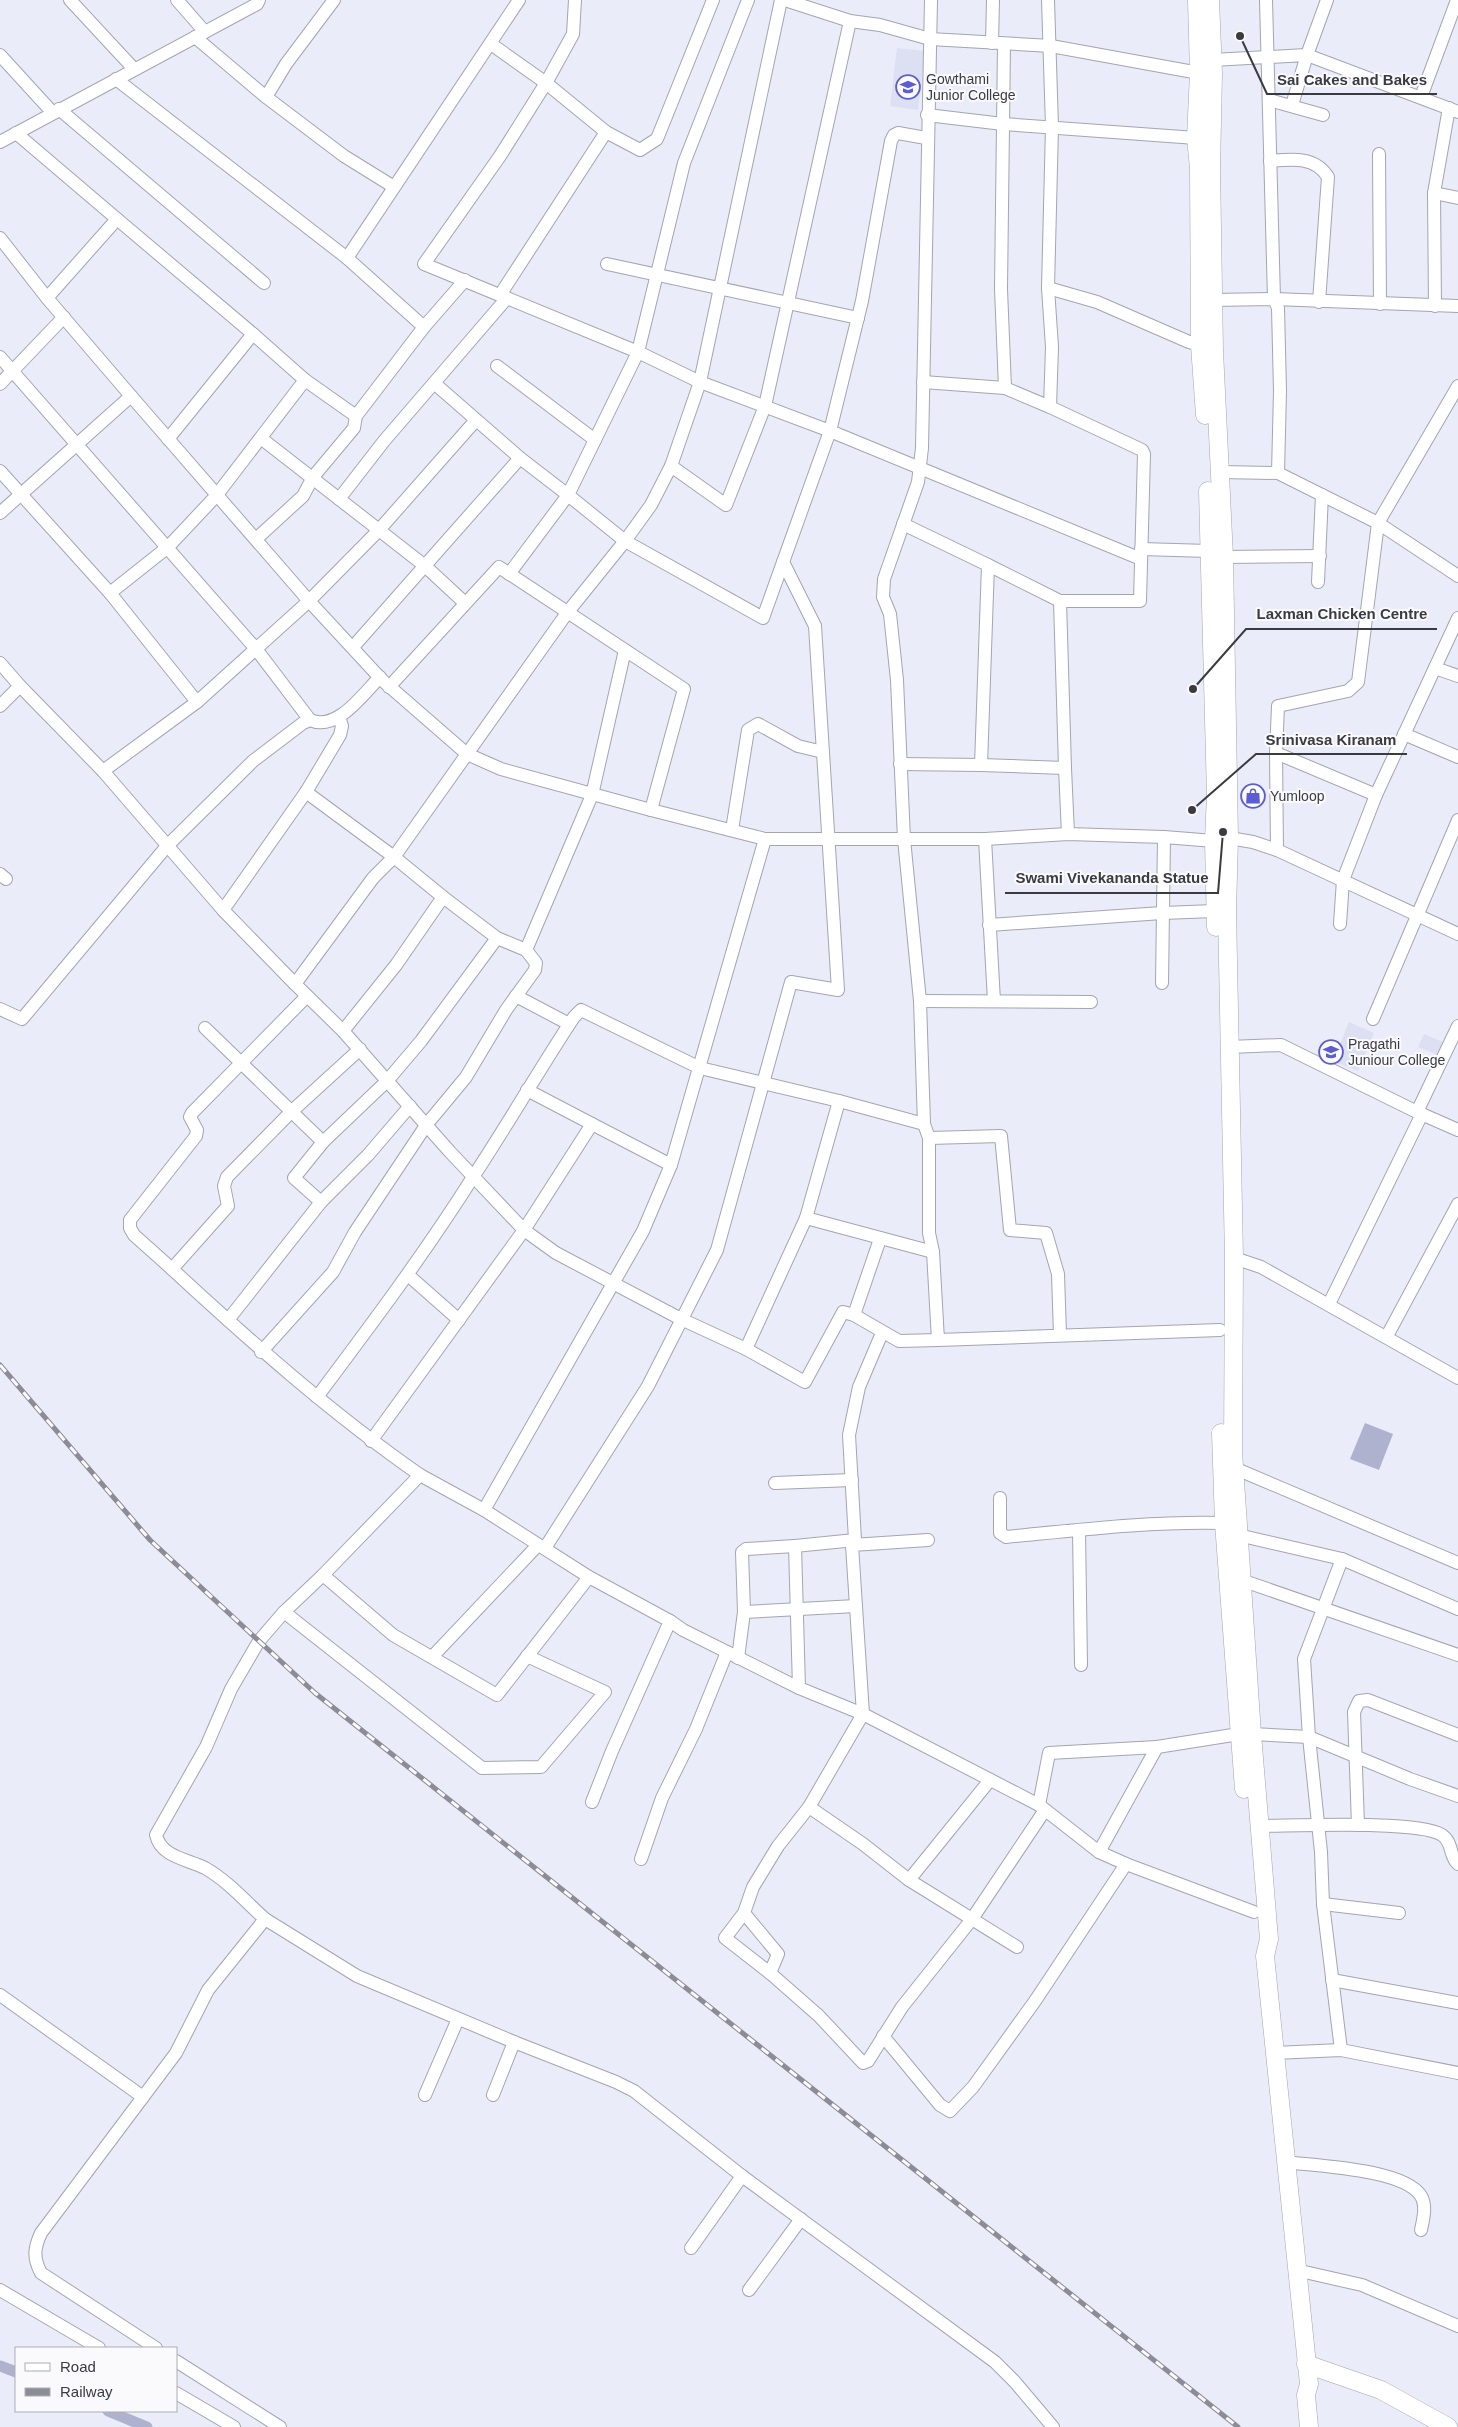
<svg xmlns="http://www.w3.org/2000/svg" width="1458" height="2427" font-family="Helvetica,sans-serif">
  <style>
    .built { fill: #dde0f3 }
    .forest { fill: #aeb2cf }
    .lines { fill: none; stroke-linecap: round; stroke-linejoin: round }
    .canal { stroke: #aeb2cf; stroke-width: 11 }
    .street-casing { stroke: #a3a5b1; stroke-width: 14 }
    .secondary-casing { stroke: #a3a5b1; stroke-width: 19 }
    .street { stroke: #fff; stroke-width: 12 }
    .secondary { stroke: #fff; stroke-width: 18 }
    .rail-casing { stroke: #8b8c95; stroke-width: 5 }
    .rail { stroke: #fafafd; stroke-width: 3; stroke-dasharray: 9; stroke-linecap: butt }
    .labels { text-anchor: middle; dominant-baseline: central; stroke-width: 4; stroke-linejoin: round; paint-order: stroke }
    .poi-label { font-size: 14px; fill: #3a3b40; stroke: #fafafd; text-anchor: start }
    .leader { fill: none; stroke: #3a3b40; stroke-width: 2 }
    .callout-dot { fill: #3a3b40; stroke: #fafafd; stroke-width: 2 }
    .callout-label { font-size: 15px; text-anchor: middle; font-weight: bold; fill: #3a3b40; stroke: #fafafd; stroke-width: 4; stroke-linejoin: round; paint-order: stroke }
  </style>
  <rect width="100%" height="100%" fill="#eaecf9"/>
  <g class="built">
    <path d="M897,48L925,51L918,110L890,106Z"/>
    <path d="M1349,1022L1374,1033L1358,1071L1333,1061Z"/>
    <path d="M1424,1034L1443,1042L1438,1055L1418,1047Z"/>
  </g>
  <path class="forest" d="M1365,1423L1393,1434L1379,1470L1350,1459Z"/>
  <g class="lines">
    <g class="canal">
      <path d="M0,2366L16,2372"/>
      <path d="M108,2411L147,2427"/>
    </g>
    <g class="street-casing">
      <g id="street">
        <path d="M70,0L134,69"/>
        <path d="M177,0L205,32"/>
        <path d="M575,0L573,34L546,83L500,156L424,264L638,352L700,382L830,431L1141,559"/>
        <path d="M748,0L684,163L638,352L568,495L625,541L567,613L394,857L373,878L295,984L343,1031L450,1152L524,1230L556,1253L681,1319L746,1349L805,1382L843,1312L854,1315L899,1341L938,1340"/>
        <path d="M781,0L700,382L671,466L726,505L765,406L850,21"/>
        <path d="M785,0L850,21L880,25L930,39L1051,46L1199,73"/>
        <path d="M931,0L922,448L918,482L884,579L883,597L890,614L897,680L904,839L920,1001L924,1124L929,1138V1233L933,1252L938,1340L1220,1330"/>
        <path d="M1266,0L1274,299L1458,306"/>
        <path d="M1327,0L1307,55L1458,112"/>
        <path d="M195,37L266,97L286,64L334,0"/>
        <path d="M992,43L993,0"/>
        <path d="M491,44L546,83L606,132L640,150L657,139L713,0"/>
        <path d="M1004,44L1001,289L1005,388"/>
        <path d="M0,55L53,113"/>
        <path d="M1212,60L1307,55L1292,105"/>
        <path d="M116,79L347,258L424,327"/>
        <path d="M266,97L344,156L394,187"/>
        <path d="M1421,97L1457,0"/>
        <path d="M1269,100L1323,115"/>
        <path d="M59,109L264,283"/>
        <path d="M927,115L1003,124L1196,138"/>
        <path d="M16,133L117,219L47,298"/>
        <path d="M0,142L257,4L259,0"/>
        <path d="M1379,154L1380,304"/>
        <path d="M1270,161C1292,159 1315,156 1328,177L1319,302"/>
        <path d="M1434,193L1458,198"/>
        <path d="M117,219L253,334L168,439"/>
        <path d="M0,238L47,298L131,396"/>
        <path d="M347,258L519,0"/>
        <path d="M607,264L858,318"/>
        <path d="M1048,288L1097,302L1189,342L1200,345"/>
        <path d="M500,295L606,132"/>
        <path d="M1213,300L1274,299L1278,308L1280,391L1278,473"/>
        <path d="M1435,306L1434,193L1449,108"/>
        <path d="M253,334L305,380"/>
        <path d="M0,357L256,649L310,720"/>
        <path d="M497,366L595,440"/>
        <path d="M923,382L1005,388L1050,407"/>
        <path d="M434,383L520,458L568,495L509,574"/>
        <path d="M0,384L64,317"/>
        <path d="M671,466L651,505L625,541L763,618L830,431L862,301L891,141L894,135L898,133L926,138"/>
        <path d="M0,471L110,593"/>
        <path d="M1220,472L1278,473L1378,523L1458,386"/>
        <path d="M339,499L384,441L507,298"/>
        <path d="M0,513L131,396L309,601L382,680L467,754L501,769L651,810"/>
        <path d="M903,524L988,565L981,765L1065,768L1060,601H1140L1144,454L1142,450L1050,407L1052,347L1048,288L1052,127L1048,0"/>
        <path d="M256,539L303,496L313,477L354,428L356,416L424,327L465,280"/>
        <path d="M1141,549L1209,551"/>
        <path d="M1224,557L1320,556"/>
        <path d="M988,565L1060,601"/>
        <path d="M1318,582L1322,495"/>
        <path d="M465,603L425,566L379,530L476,420"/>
        <path d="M353,647L520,458"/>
        <path d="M0,663L20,686L0,706"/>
        <path d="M1435,668L1458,676"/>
        <path d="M20,686L103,771L197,702L110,593L168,547L216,496L305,380L356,416"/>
        <path d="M389,687L499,567L684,689L651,810L765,839H985L1068,834L1164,837L1214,841"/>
        <path d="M197,702L309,601L379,530L262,439"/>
        <path d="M1404,734L1458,757"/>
        <path d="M1276,753L1376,795"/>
        <path d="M900,764L981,765"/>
        <path d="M1065,768L1068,834"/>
        <path d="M103,771L223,910L295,984"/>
        <path d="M306,792L394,857L443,897L396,965L343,1031"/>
        <path d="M732,830L748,730L758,724L798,746L823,752"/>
        <path d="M1229,838L1253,842L1277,850L1458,934"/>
        <path d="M985,839L994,1001"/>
        <path d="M1277,850L1276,753L1278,706L1348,691L1358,682L1378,523L1458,576"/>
        <path d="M0,874L6,879"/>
        <path d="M223,910L306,792L340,735L342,726L339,717"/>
        <path d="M1340,924L1343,880L1376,795L1458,618"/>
        <path d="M989,925L1162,913L1215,911"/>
        <path d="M526,950L592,795L625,650"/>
        <path d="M1162,983L1164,837"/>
        <path d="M516,996L569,1024"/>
        <path d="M920,1001L1091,1002"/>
        <path d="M0,1009L22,1019L167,846L253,761L303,723L310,720C337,732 363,694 380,677"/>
        <path d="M1373,1019L1458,820"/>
        <path d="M205,1028L323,1142"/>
        <path d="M1229,1047L1281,1045L1417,1112L1458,1026"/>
        <path d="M360,1049L291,1112L227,1177L224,1186L228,1206L172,1269C251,1342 331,1413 420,1475L323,1575L284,1612L482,1768L541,1767L605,1692L527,1656"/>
        <path d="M839,1101L924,1124"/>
        <path d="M410,1106L368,1155L321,1202L294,1178L323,1142L387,1081L421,1041L497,938L443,897"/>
        <path d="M1417,1112L1458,1130"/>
        <path d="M592,1124L671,1165"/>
        <path d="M929,1138L1001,1136L1010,1230L1046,1233L1058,1274L1060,1335"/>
        <path d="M806,1218L933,1252"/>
        <path d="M1234,1258L1261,1267L1458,1378"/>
        <path d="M172,1269L134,1235L130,1228V1220L196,1136L197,1130L190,1117L192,1113L307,996"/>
        <path d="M408,1275L459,1320"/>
        <path d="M1329,1304L1422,1114"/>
        <path d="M854,1315L880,1239"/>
        <path d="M228,1320L321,1202"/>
        <path d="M1387,1336L1458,1204"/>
        <path d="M261,1352L333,1272L355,1232L427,1124L466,1077L506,1010L535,970L536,963L526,950L497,938"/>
        <path d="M317,1397C371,1325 425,1253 473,1177C508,1124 539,1070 574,1017L581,1010L700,1068L839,1101L806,1218L746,1349"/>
        <path d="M371,1441L524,1230L592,1124L527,1090"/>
        <path d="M1234,1468L1458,1563"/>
        <path d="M420,1475L484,1510L589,1577L670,1621L683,1630L799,1688L863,1714L1039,1805L1099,1852L1126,1864L1254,1912"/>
        <path d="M775,1483L852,1480"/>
        <path d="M1000,1498V1533L1006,1537C1078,1530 1151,1521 1224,1523"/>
        <path d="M484,1510L643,1231L671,1165L765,839"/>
        <path d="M1079,1530L1081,1665"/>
        <path d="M1238,1535L1342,1559L1458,1609"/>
        <path d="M545,1548L648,1386L717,1250L791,982L838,990L815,626L783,562"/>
        <path d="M323,1575L393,1635L497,1695L589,1577"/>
        <path d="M1241,1580L1458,1655"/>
        <path d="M744,1612L856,1606"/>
        <path d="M432,1657L538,1545"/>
        <path d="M738,1658L744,1612L742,1552L746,1549L795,1546"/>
        <path d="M799,1688L795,1546L855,1540L849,1435L859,1387L882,1333"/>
        <path d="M1252,1734L1309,1737L1410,1779L1458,1796"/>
        <path d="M1157,1747L1239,1734"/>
        <path d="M592,1802L612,1751L670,1621"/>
        <path d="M1039,1805L1049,1753L1157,1747L1099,1852"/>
        <path d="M809,1807L863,1844L909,1880L990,1780"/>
        <path d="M1358,1825L1354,1712L1359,1701L1368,1700L1458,1735"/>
        <path d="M1259,1826C1293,1826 1419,1820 1442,1835C1453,1842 1449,1856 1458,1864"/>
        <path d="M641,1859L662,1798L696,1729L727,1652"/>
        <path d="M909,1880L1017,1947"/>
        <path d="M1323,1904L1399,1913"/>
        <path d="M744,1913L778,1954L770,1973L725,1938L744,1913L753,1887L778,1846L809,1807L863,1714L852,1545L928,1540"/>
        <path d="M265,1919C246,1902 228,1881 205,1868C187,1859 161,1857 156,1835L206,1747L231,1689L259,1641L284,1612"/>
        <path d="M770,1973L819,2016L863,2063L868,2061L902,2007L972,1919L1045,1810"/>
        <path d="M1332,1980L1458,2003"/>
        <path d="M0,1995L143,2097"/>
        <path d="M883,2036L940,2105L950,2111L973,2087L1035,2001L1126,1864"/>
        <path d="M1341,2050L1323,1904L1321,1852L1309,1737L1304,1659L1342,1559"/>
        <path d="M1274,2053L1341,2050L1458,2073"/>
        <path d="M425,2095L458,2019"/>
        <path d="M493,2095L514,2042"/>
        <path d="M1285,2162C1317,2166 1404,2169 1421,2196C1427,2206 1423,2220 1421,2230"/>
        <path d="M691,2248L742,2176"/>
        <path d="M1296,2270L1362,2285L1458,2326"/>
        <path d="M0,2290L99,2348"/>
        <path d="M749,2290L801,2219"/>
        <path d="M156,2348L41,2273C33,2258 34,2248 41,2233L176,2053L208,1990L265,1919L357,1976L514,2042L616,2082L634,2091L742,2176L995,2362L1015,2382L1053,2427"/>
        <path d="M176,2361L280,2427"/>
        <path d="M176,2393L234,2427"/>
      </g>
    </g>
    <g class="secondary-casing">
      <g id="secondary">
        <path d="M1197,0L1199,73L1196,138L1199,168L1200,345L1205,415"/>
        <path d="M1210,0L1213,73L1211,168L1214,351L1224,557L1229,838L1227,911L1234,1258L1233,1451L1252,1734L1269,1939L1265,1956L1309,2384L1306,2395L1309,2427"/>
        <path d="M1208,491L1216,795L1214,841L1216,927"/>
        <path d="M1221,1433L1224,1523L1244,1789"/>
        <path d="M1306,2364L1381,2390L1448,2427"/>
      </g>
    </g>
    <use href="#street" class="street"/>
    <use href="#secondary" class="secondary"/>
    <g class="rail-casing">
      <path id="rail" d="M0,1365L150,1540L315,1693L1238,2427"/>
    </g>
    <use href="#rail" class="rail"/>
  </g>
  <defs>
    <g id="university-ring" transform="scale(1.25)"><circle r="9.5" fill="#fafafd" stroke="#5c5cd3" stroke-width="1.5"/><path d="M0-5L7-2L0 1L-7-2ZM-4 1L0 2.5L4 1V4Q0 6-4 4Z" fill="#5c5cd3"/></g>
    <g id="shop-ring" transform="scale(1.25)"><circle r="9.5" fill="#fafafd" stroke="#5c5cd3" stroke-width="1.5"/><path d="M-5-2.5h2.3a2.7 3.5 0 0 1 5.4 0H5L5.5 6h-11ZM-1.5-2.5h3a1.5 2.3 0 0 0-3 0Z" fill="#5c5cd3"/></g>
  </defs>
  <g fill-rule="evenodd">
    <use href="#university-ring" x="908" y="87"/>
    <use href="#shop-ring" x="1253" y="796"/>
    <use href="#university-ring" x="1331" y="1052"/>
  </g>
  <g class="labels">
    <g class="poi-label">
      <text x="926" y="79">Gowthami<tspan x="926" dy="16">Junior College</tspan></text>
      <text x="1270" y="796">Yumloop</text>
      <text x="1348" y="1044">Pragathi<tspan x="1348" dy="16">Juniour College</tspan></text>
    </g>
  </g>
  <path class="leader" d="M1240 36L1267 94H1437M1193 689L1246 629H1437M1192 810L1256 754H1407M1223 832L1218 893H1005"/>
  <g class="callout-dot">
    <circle cx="1240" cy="36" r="5"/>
    <circle cx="1193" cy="689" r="5"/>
    <circle cx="1192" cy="810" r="5"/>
    <circle cx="1223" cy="832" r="5"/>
  </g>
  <g class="callout-label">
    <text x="1352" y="85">Sai Cakes and Bakes</text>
    <text x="1342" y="619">Laxman Chicken Centre</text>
    <text x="1331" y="745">Srinivasa Kiranam</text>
    <text x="1112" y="883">Swami Vivekananda Statue</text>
  </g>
  <rect x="15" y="2347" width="162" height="65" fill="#fafafd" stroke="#adaeb1"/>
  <rect x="25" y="2363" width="25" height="8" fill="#ffffff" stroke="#adaeb1"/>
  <text x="60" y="2372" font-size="15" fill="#3a3b40">Road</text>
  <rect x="25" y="2388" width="25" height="8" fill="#8b8c95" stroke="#adaeb1"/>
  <text x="60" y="2397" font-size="15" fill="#3a3b40">Railway</text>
</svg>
